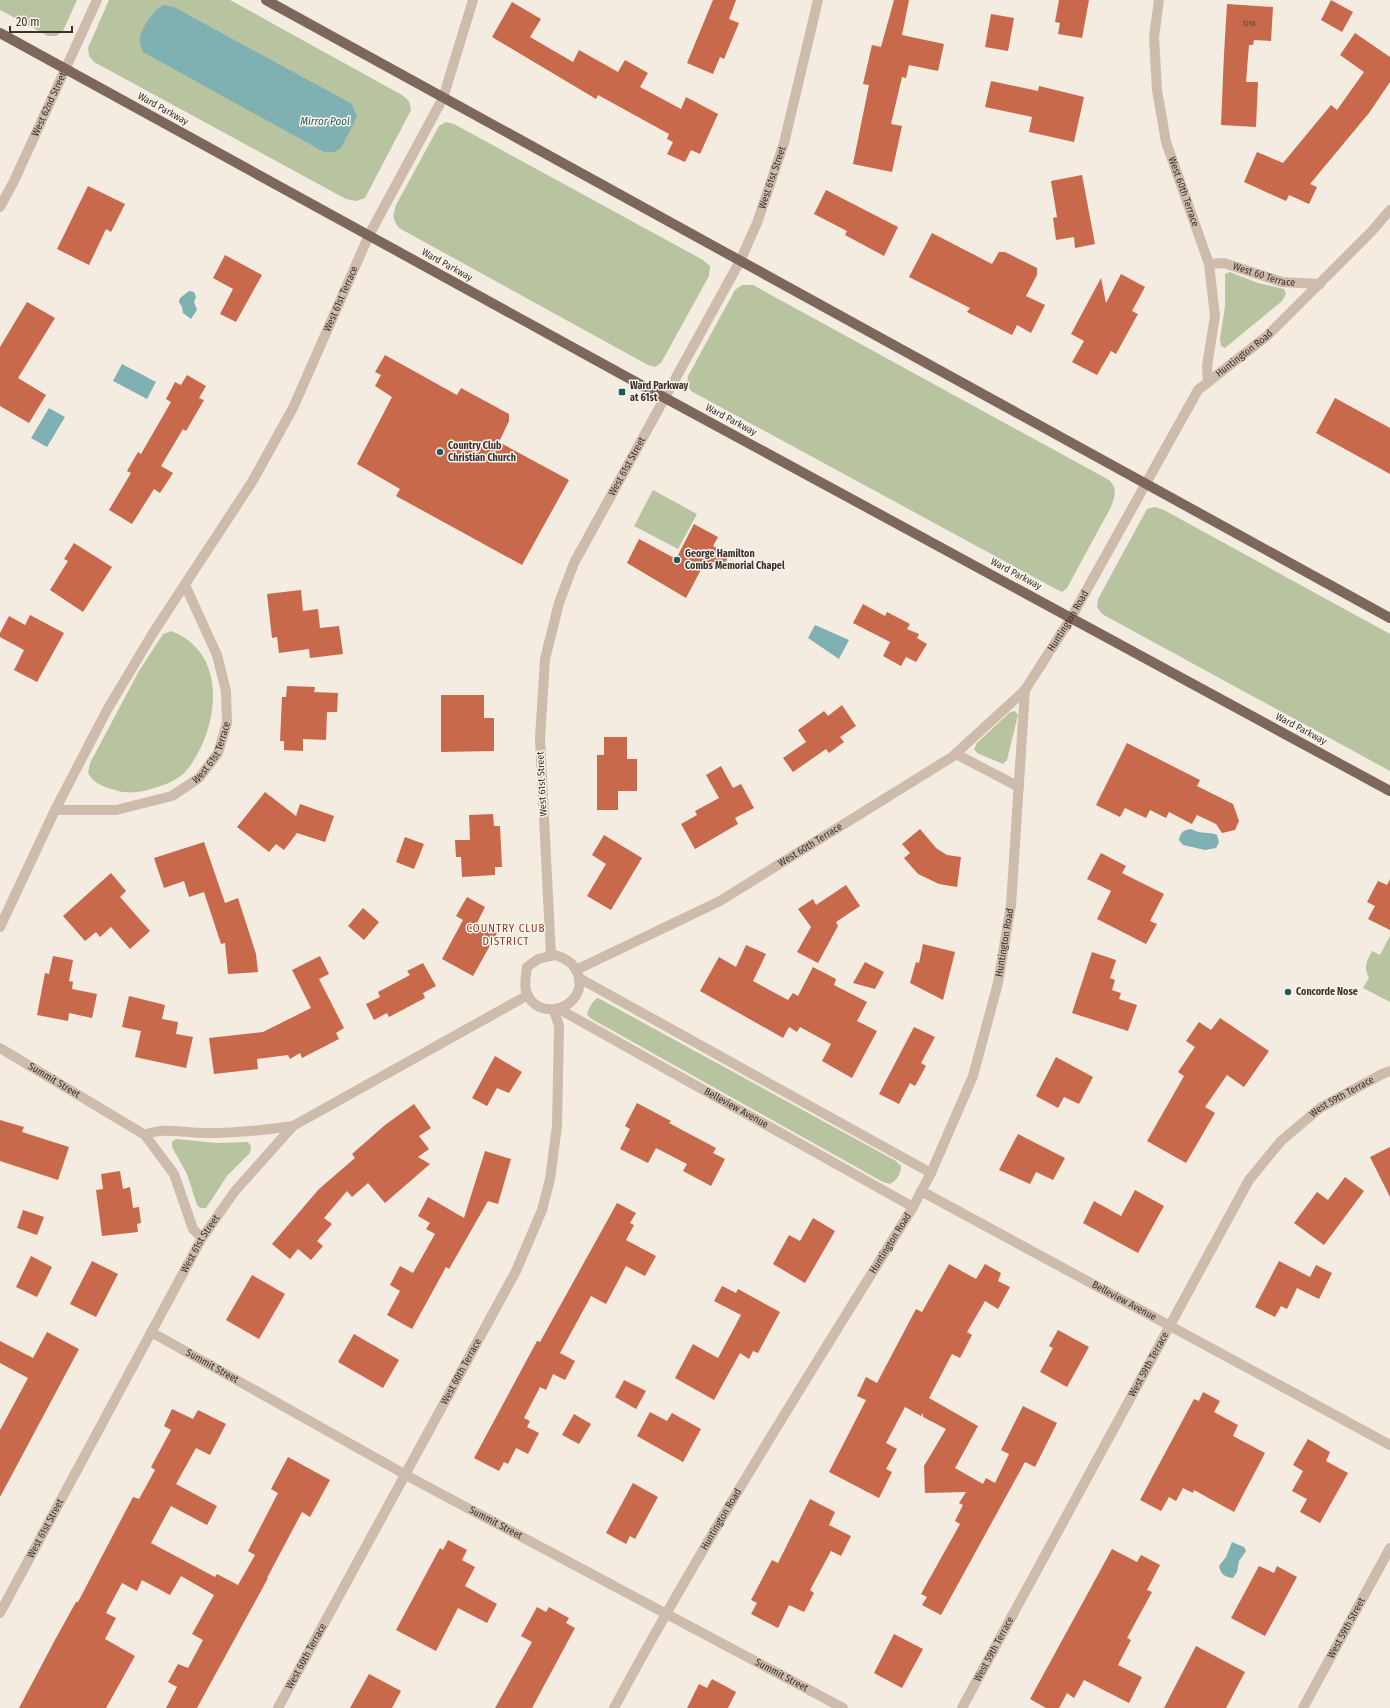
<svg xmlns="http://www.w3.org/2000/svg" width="1390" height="1708" font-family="'Fira Sans Condensed',sans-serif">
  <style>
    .green { fill: #b8c4a0 }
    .water { fill: #7fb0b2 }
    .building { fill: #c8694b }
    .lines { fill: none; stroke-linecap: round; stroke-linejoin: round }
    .minor { stroke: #cdbbac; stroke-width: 10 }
    .major { stroke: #7d675c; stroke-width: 10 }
    .poi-dot { fill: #1f5a5e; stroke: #fbf5ee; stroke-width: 1.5 }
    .labels { text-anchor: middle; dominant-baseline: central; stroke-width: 3; stroke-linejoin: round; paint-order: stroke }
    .number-label { font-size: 8px; fill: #5e3e33 }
    .street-label { font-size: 10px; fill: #3b302b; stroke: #fbf5ee }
    .poi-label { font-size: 10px; font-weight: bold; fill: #3b302b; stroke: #fbf5ee; text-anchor: start }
    .water-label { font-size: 11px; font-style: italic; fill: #1f5a5e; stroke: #fbf5ee }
    .neighbourhood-label { font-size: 11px; letter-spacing: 1px; fill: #8c3b22; stroke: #fbf5ee }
  </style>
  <rect width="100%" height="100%" fill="#f4ebe1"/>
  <g class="green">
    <path d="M0,0H77L63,31L56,36H48L0,10Z"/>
    <path d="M109,0H230L402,95L409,101L411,110L365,198L356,201L346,199L94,62L89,56L88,48Z"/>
    <path d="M446,122L454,124L703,260L710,266L709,276L661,363L655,367L648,365L399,228C392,219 393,215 396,205L439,126Z"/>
    <path d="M1230,272L1258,283L1284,289L1286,294L1282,301L1225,348L1221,346L1220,339L1225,306V274Z"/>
    <path d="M742,285H753L1109,480C1118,489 1115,496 1111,507L1067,588L1062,592L1052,587L691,391L687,384L688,376L735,290Z"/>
    <path d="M653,490L697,514L678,549L634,526Z"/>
    <path d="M1155,507L1164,510L1390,634V771L1102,614L1097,607L1098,599L1147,509Z"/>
    <path d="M171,631C230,653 219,731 186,771C178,780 165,785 154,788C143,792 130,794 118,791C106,787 94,785 88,773L90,763L139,671L163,634Z"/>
    <path d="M1015,711L1018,715L1007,760L1003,764L977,753L974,749L977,743L1010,712Z"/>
    <path d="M1390,936V1002L1363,988L1369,978C1363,966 1367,961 1372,951L1380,955Z"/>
    <path d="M598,998L896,1161L901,1166C901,1174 897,1180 890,1184L883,1182L590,1018L587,1014C589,1008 592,1001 598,998Z"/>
    <path d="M176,1139L217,1143L248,1142L251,1146L250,1153L227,1176L206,1208H200L197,1205L187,1174L172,1147V1142Z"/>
  </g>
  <g class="water">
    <path d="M164,5L174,7L352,104L357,117L341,148L334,152H324L143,52C141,47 139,43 140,37C142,27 155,8 164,5Z"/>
    <path d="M189,291L194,292L196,297L194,302L197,310L191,319L183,313L182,307L179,302L180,298Z"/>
    <path d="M122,364L156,382L147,399L113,381Z"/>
    <path d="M49,408L65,417L47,447L31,438Z"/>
    <path d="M815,625L849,640L839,659L808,638Z"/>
    <path d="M1191,829C1202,835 1208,831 1217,835L1219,842L1216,848L1205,850L1183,845L1179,840C1180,833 1183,830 1191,829Z"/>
    <path d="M1232,1542L1244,1547L1246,1551L1239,1561L1237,1572L1233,1578C1224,1577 1221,1574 1219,1566L1226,1557Z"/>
  </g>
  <g class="building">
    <path d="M713,0H736L729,19L739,23L724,59L720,57L713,74L687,63Z"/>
    <path d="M894,0H909L902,35L944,44L938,71L909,65L906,78L902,77L891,124L902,126L892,172L853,164L869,85L863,84L872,45L881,47Z"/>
    <path d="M1059,0H1089L1082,38L1058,34L1060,23L1055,22Z"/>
    <path d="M1331,0L1353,12L1342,32L1321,20Z"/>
    <path d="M512,2L541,19L530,37L573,62L579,50L618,72L625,60L648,73L640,87L681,109L686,97L718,114L700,154L691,150L685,162L667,154L673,142L667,139L669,134L598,95L596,99L492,37Z"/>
    <path d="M1227,4L1273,7L1271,41L1254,40L1253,45H1249L1246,82H1258L1256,127L1221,125L1224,54Z"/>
    <path d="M991,14L1014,18L1008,51L985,47Z"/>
    <path d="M1355,33L1390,57V82L1369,113L1310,184L1317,187L1309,204L1289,195L1286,201L1244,182L1257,152L1283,163L1331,105L1337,110L1364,72L1340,55Z"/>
    <path d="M991,81L1038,91L1039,86L1084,97L1074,142L1029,132L1032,117L985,107Z"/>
    <path d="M1082,175L1095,244L1075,248L1074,237L1056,240L1053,218L1057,217L1051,181Z"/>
    <path d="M88,186L125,204L111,232L106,229L89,265L57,249Z"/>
    <path d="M826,190L898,227L884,256L845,235L847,231L814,214Z"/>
    <path d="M932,233L992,264L999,252H1005L1037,268V275L1026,296L1045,305L1031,333L1017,325L1012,335L967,312L970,308L909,277Z"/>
    <path d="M225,255L262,275L236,322L220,314L233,289L213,278Z"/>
    <path d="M1121,274L1145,287L1132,311L1138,314L1116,354L1111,351L1097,375L1072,362L1084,341L1071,334L1101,278L1106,303Z"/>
    <path d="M27,302L55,318L18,378L46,395L29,423L0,406V347Z"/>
    <path d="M385,355L457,395L461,388L509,414V421L499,442L569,480L522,565L396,496L400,489L357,464L392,397L375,386L381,375L375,372Z"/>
    <path d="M187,375L206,386L199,398L204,400L186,431L183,429L161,466L173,473L160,493L154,489L132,524L109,510L131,473L127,471L138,452L141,454L171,402L166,399L175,382L181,385Z"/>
    <path d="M1335,398L1390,428V474L1316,433Z"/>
    <path d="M694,524L718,537L713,546L729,555L721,571L705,562L686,598L627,563L639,539L676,559Z"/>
    <path d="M74,543L112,567L83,612L50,590L68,561L64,559Z"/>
    <path d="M301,590L303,611L318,609L320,628L339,626L343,654L310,658L309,649L279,653L277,637L272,638L267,594Z"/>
    <path d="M863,604L885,616L887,612L910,624L907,629L919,634L917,638L927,644L916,662L906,657L901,666L883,656L890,642L853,623Z"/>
    <path d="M30,615L64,633L37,682L14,670L24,650L0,637V633L9,616L25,625Z"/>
    <path d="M287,686L315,687L314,692L338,693L337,712H327L326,740L303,739V751L284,750V741H280L282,697H286Z"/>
    <path d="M441,695H484V718H494V751L441,752Z"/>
    <path d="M842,705L856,726L840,737L844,742L829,753L826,749L793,772L783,758L806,742L798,730L824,711L828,716Z"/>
    <path d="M604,737H627V759H637V791H618V810H597V755H604Z"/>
    <path d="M1127,743L1200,780L1197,786L1233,804L1239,821L1235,830L1222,833L1216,824L1197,815L1192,824L1169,812L1166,818L1150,810L1146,818L1125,808L1120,817L1096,805Z"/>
    <path d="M721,766L733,788L741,784L754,808L735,818L738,824L695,849L681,824L697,815L695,811L719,798L706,775Z"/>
    <path d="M265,792L296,816L300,804L334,816L325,842L297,833L284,850L276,844L269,852L237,827Z"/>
    <path d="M493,814L494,826H500L502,867H495V875L462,877L461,857H456L455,840H470L469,815Z"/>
    <path d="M920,829L936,848L947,855L961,857L957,887L939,884L918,874L904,858L910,853L902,844Z"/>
    <path d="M604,835L642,858L611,910L587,896L606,864L592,855Z"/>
    <path d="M405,837L424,844L414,869L396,862Z"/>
    <path d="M204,842L225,903L238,898L256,954L258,972L228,974L225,943L221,944L204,892L189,897L184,881L164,888L154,858Z"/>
    <path d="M1101,853L1126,866L1122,873L1164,894L1150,921L1157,924L1146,944L1097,919L1111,891L1087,879Z"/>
    <path d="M111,873L126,891L120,897L150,931L130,949L111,927L100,937L96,932L85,941L63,916Z"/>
    <path d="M1390,879V930L1368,919L1375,906L1367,902L1378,881L1387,885Z"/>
    <path d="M846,885L860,906L836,922L838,926L818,963L797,952L811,927L798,909L813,899L816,905Z"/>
    <path d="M467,897L485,907L477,923L497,933L473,976L442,959L463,920L456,916Z"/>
    <path d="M363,908L379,922L364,940L348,926Z"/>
    <path d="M923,944L955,952L943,1000L910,983L916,962L919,963Z"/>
    <path d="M746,945L766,954L753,981L788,1000L793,993L798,996L813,967L836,979L834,985L867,1002L857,1021L877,1031L852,1078L822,1061L831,1044L800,1027L797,1032L789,1027L783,1038L700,991L719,957L736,967Z"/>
    <path d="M1092,952L1116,960L1110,978L1115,980L1112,990L1121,993L1119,999L1137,1005L1128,1031L1072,1013Z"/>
    <path d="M53,956L73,960L69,981L73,982L72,989L97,994L92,1018L69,1013L68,1021L37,1015L45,973L49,974Z"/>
    <path d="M320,956L329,974L319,979L344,1028L336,1033L339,1039L302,1058L300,1053L290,1059L288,1055L257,1059L258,1069L214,1074L209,1038L263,1032L311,1008L292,970Z"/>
    <path d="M865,962L884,972L875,989L853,983Z"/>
    <path d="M423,963L436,986L423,993L425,998L389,1017L387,1013L374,1020L366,1004L380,997L378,992L410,975L407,971Z"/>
    <path d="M129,996L165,1005L162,1019L178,1022L176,1034L193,1037L186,1068L135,1057L141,1031L122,1027Z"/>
    <path d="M1220,1018L1269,1051L1244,1087L1227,1075L1205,1107L1215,1113L1186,1163L1147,1141L1184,1076L1178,1072L1195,1047L1186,1041L1199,1022L1211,1030Z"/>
    <path d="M914,1027L935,1037L921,1063L926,1066L915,1086L910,1083L899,1104L879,1094Z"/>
    <path d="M495,1056L522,1072L509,1093L497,1088L487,1106L472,1098Z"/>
    <path d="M1056,1057L1093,1077L1079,1104L1064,1097L1058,1108L1036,1096Z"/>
    <path d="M637,1103L671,1121L669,1123L716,1148L713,1153L725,1159L711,1186L683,1171L687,1164L656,1148L648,1163L620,1149L630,1129L625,1126Z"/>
    <path d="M414,1104L431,1128L419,1136L429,1149L418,1157L430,1164L385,1203L368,1183L352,1197L347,1191L324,1218L332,1224L317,1241L323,1246L311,1260L298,1249L290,1259L272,1244L319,1189L355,1158L352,1154L385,1125Z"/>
    <path d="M0,1120L24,1127L22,1132L69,1147L58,1180L0,1161Z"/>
    <path d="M1018,1134L1065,1158L1053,1180L1036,1172L1030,1184L999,1170Z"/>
    <path d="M1390,1147V1197L1370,1157Z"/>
    <path d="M485,1151L511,1159L498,1204L488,1201L449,1269L446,1267L412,1329L387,1315L400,1291L390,1285L400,1266L413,1273L435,1234L426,1229L430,1223L418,1216L428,1197L464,1218Z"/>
    <path d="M120,1171L123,1189L130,1187L133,1208L139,1207L141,1223L137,1224L138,1232L102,1236L96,1190L103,1189L101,1174Z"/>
    <path d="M1345,1177L1364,1191L1324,1245L1294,1223L1317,1192L1328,1200Z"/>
    <path d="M1135,1190L1164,1206L1138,1253L1083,1223L1094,1201L1121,1216Z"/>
    <path d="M617,1203L636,1213L630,1223L634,1225L626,1240L656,1256L645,1276L626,1266L606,1304L591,1296L560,1353L575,1361L565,1380L553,1374L546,1390L540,1387L524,1418L530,1421L527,1427L539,1433L528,1454L516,1448L508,1464L504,1462L499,1471L474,1458L537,1341L540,1342Z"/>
    <path d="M23,1210L44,1217L37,1235L17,1228Z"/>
    <path d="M813,1218L835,1231L805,1283L773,1264L789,1235L800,1241Z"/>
    <path d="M31,1256L52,1267L37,1297L16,1287Z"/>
    <path d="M92,1261L118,1274L96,1317L70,1304Z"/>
    <path d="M1279,1261L1310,1277L1316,1265L1332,1273L1319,1299L1297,1288L1287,1309L1281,1306L1275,1317L1255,1307Z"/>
    <path d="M949,1264L976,1279L985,1264L1001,1273L998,1281L1010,1287L998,1309L985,1301L967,1332L972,1335L960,1358L952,1354L929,1398L978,1426L955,1468L983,1484L986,1478L995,1483L1009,1454L1001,1450L1023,1406L1057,1423L1035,1467L1025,1462L941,1615L922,1605L927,1597L921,1594L960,1524L955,1521L963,1505L959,1503L966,1492L925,1493L924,1466L946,1429L923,1417V1413L921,1416L905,1407L886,1443L897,1449L886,1469L892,1472L879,1498L829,1472L866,1400L857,1396L866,1377L877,1383L916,1309L922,1312Z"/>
    <path d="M252,1275L285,1294L259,1339L226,1320Z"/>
    <path d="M722,1286L736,1293L738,1289L780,1312L758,1353L753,1351L749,1359L740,1353L714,1400L675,1378L693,1344L718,1358L741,1315L714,1301Z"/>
    <path d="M1058,1330L1089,1347L1067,1387L1040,1372L1053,1348L1049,1346Z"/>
    <path d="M47,1332L79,1349L0,1497V1430L28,1378L0,1363V1341L33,1358Z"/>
    <path d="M354,1334L399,1360L383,1388L338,1362Z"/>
    <path d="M624,1380L646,1391L636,1409L615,1397Z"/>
    <path d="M1203,1392L1220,1401L1214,1412L1238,1425L1233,1436L1265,1453L1234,1512L1194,1490L1193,1493L1183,1488L1176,1501L1169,1497L1161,1511L1140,1500L1194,1399L1199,1401Z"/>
    <path d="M172,1409L193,1419L198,1410L226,1424L210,1455L196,1448L176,1484L217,1506L207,1525L171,1506L151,1543L215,1577L217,1574L238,1585L255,1555L248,1551L278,1493L271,1489L288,1457L330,1480L310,1517L302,1512L267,1578H268L197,1708H166L177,1687L168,1682L178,1664L188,1668L203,1640L192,1634L214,1595L181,1576L170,1595L142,1580L137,1591L122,1583L106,1613L116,1618L105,1639L135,1656L106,1708H19L56,1638L76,1602H78L133,1497L139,1499L155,1470L151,1467L171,1430L164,1426Z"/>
    <path d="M650,1412L667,1421L672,1413L701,1429L683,1462L637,1436Z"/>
    <path d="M574,1414L591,1424L579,1444L562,1435Z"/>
    <path d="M1308,1439L1330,1452L1326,1461L1348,1473L1320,1523L1300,1512L1307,1499L1292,1491L1303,1471L1293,1465Z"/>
    <path d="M633,1483L658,1497L635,1539L630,1536L626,1544L606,1533Z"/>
    <path d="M810,1499L835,1512L829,1525L851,1536L841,1556L831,1551L810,1590L814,1593L804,1612L789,1605L778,1628L751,1614L757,1603L751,1600L772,1560L778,1563Z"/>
    <path d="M448,1540L467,1550L462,1560L475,1567L465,1586L497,1604L487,1623L458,1608L436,1651L396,1630L440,1548L443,1550Z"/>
    <path d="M1112,1549L1137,1562L1141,1555L1160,1565L1147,1590L1152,1592L1127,1638L1131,1640L1118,1665L1142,1677L1129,1703L1084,1680L1074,1698L1067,1693L1059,1708H1046L1030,1699Z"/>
    <path d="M1259,1566L1274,1573L1277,1566L1297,1577L1265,1636L1231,1618Z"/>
    <path d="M537,1607L546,1612L549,1607L569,1618L566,1623L575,1628L532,1708H495L532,1642L521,1636Z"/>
    <path d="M894,1634L923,1649L902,1688L874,1673Z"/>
    <path d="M1196,1646L1245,1672L1226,1708H1164Z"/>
    <path d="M369,1674L401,1691L392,1708H350Z"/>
    <path d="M712,1679L736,1692L728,1708H687L699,1684L707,1688Z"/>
  </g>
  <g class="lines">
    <g class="minor">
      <path id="s1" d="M1159,0L1154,37L1157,90L1166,142L1209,264L1215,316L1207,366L1208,382"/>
      <path id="s2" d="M0,207L14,181L97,0"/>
      <path id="s3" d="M1209,264L1224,263L1282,282L1320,284"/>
      <path d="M956,754L1019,787"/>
      <path id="s4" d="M55,810H116L172,796L199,778L218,753L227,723L226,691L217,655L185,585"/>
      <path id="s5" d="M0,927L55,810L107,710L153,633L252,482L293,408L369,235L443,98L473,0"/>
      <path d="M555,955C566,958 574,963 578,974C589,1007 537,1025 526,991C524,983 526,975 527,967L538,959Z"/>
      <path id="s6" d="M551,956L540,738L545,659L559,603L574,563L740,261L757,223L784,143L818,0"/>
      <path id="s7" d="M576,970L720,901L952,757L1025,690"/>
      <path d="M579,978L931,1173"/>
      <path id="s8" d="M559,1009L913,1207"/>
      <path id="s9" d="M0,1048L145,1135L174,1174L193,1229L202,1238"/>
      <path d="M145,1135C164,1126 188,1134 209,1133C238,1133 265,1130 293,1126"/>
      <path id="s10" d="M921,1191L1390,1445"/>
      <path id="s11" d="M151,1332L415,1480L843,1708"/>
      <path id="s12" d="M0,1613L202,1238L235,1191L293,1126L528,995"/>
      <path id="s13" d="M278,1708L516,1271L542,1210L550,1179L557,1126L559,1026L554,1010"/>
      <path id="s14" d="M614,1708C706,1537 810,1373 913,1207L931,1173L973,1076L998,983L1011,905L1025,690L1071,618L1198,390L1267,336L1371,232L1390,210"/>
      <path id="s15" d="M962,1708L1249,1180L1281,1141L1320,1108L1382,1074L1390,1071"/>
      <path id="s16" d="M1303,1708L1390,1548"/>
    </g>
    <g class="major">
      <path d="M266,0L1390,618"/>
      <path d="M0,33L643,386L1390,791"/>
    </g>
  </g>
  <g class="poi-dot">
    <rect x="618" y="388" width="8" height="8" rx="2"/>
    <circle cx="440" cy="452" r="4"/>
    <circle cx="677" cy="560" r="4"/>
    <circle cx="1288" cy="992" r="4"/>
  </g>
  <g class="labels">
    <g class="number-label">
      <text x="1249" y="23">1216</text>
    </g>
    <g class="street-label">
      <text stroke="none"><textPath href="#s2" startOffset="114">West 62nd Street</textPath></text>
      <text transform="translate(163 109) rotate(29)">Ward Parkway</text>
      <text stroke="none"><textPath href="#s6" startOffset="832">West 61st Street</textPath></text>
      <text stroke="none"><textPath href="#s1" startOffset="196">West 60th Terrace</textPath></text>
      <text transform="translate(447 265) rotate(29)">Ward Parkway</text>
      <text stroke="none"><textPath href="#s3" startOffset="57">West 60 Terrace</textPath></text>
      <text stroke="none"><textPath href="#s5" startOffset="716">West 61st Terrace</textPath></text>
      <text stroke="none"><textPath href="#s14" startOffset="1524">Huntington Road</textPath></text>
      <text transform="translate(731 420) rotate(28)">Ward Parkway</text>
      <text stroke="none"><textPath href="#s6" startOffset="508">West 61st Street</textPath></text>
      <text transform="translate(1016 574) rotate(28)">Ward Parkway</text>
      <text stroke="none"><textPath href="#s14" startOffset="1200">Huntington Road</textPath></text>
      <text transform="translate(1301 729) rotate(28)">Ward Parkway</text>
      <text stroke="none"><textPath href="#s4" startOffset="180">West 61st Terrace</textPath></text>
      <text transform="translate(542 784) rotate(-93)">West 61st Street</text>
      <text stroke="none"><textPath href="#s7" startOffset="266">West 60th Terrace</textPath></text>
      <text stroke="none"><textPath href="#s14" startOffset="865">Huntington Road</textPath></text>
      <text stroke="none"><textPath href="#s9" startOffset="63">Summit Street</textPath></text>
      <text stroke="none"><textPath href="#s15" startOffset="727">West 59th Terrace</textPath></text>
      <text stroke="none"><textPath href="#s8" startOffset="203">Belleview Avenue</textPath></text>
      <text stroke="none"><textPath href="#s14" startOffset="541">Huntington Road</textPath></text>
      <text stroke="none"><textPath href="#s12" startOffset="420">West 61st Street</textPath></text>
      <text stroke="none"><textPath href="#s10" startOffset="231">Belleview Avenue</textPath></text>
      <text stroke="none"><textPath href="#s15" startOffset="391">West 59th Terrace</textPath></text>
      <text stroke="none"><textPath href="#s11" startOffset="70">Summit Street</textPath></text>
      <text stroke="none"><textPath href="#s13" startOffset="383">West 60th Terrace</textPath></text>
      <text stroke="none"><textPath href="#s14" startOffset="217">Huntington Road</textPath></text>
      <text stroke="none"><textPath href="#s11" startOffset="394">Summit Street</textPath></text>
      <text stroke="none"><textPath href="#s12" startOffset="96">West 61st Street</textPath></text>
      <text stroke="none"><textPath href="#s16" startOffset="91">West 59th Street</textPath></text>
      <text stroke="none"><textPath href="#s15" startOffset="67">West 59th Terrace</textPath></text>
      <text stroke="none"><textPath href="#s13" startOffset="59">West 60th Terrace</textPath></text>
      <text stroke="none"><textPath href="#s11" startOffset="718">Summit Street</textPath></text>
    </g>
    <g class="poi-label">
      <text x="630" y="386">Ward Parkway<tspan x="630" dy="12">at 61st</tspan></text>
      <text x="448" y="446">Country Club<tspan x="448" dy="12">Christian Church</tspan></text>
      <text x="685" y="554">George Hamilton<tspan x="685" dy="12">Combs Memorial Chapel</tspan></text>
      <text x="1296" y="992">Concorde Nose</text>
    </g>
    <g class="water-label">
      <text x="325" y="121">Mirror Pool</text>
    </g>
    <g class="neighbourhood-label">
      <text x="506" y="928">COUNTRY CLUB<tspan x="506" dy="13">DISTRICT</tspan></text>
    </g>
  </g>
  <path d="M10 26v6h62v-6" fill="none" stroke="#3b302b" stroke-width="2"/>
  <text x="16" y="26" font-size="12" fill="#3b302b" stroke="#fbf5ee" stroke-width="3" paint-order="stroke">20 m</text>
</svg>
